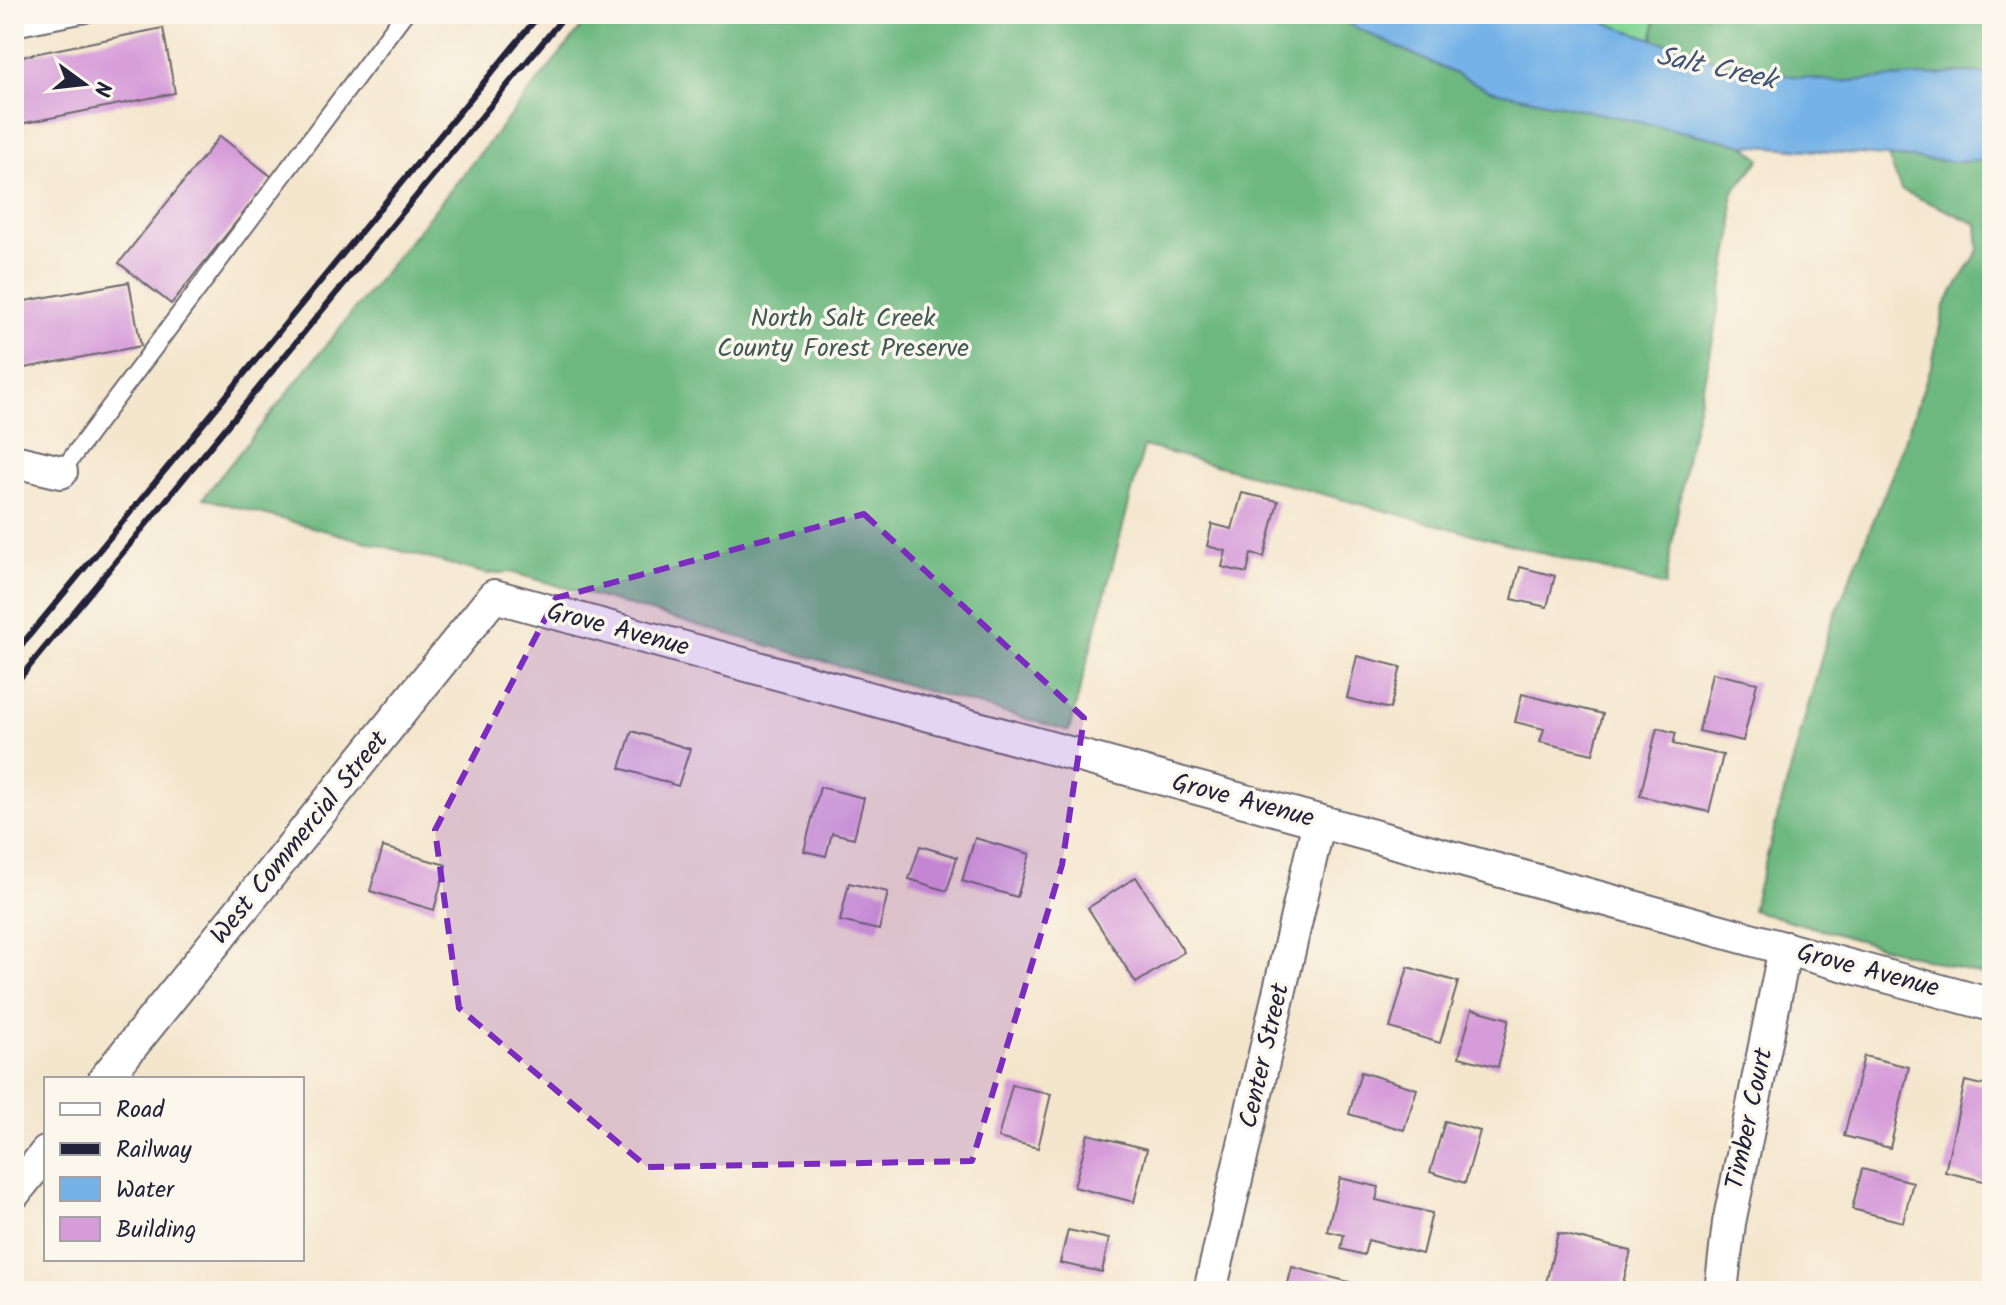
<svg xmlns="http://www.w3.org/2000/svg" width="2006" height="1305" font-family="Kalam,sans-serif">
  <style>
    .green { fill: #87d898; stroke: #547d6a; stroke-width: 2 }
    .forest { fill: #6db880; stroke: #486d5e; stroke-width: 2 }
    .water { fill: #74b2e7; stroke: #4b6a91; stroke-width: 2 }
    .building { fill: #d69bd9 }
    .lines { fill: none; stroke-linecap: round; stroke-linejoin: round }
    .service-casing { stroke: #6c676e; stroke-width: 20 }
    .minor-casing { stroke: #6c676e; stroke-width: 36 }
    .service { stroke: #fff; stroke-width: 16 }
    .minor { stroke: #fff; stroke-width: 32 }
    .rail { stroke: #22223b; stroke-width: 6 }
    .marked { fill: #7b2cbf; fill-opacity: 0.2; stroke: #7b2cbf; stroke-width: 6; stroke-dasharray: 16 10; stroke-linejoin: round }
    .labels { text-anchor: middle; dominant-baseline: central; stroke-width: 7; stroke-linejoin: round; paint-order: stroke }
    .park-label { font-size: 26px; fill: #405957; stroke: #fbf7ec }
    .street-label { font-size: 26px; fill: #22223b; stroke: #fbf7ec }
    .water-label { font-size: 28px; font-style: italic; fill: #3f5477; stroke: #fbf7ec }
  </style>
  <rect width="100%" height="100%" fill="#fbf7ec"/>
  <filter id="ink" filterUnits="userSpaceOnUse"><feTurbulence type="fractalNoise" baseFrequency=".0125" numOctaves="2"/><feDisplacementMap in="SourceGraphic" scale="16" xChannelSelector="R" yChannelSelector="G"/><feConvolveMatrix kernelMatrix="1 2 1 2 8 2 1 2 1" color-interpolation-filters="sRGB"/></filter>
  <filter id="wash" filterUnits="userSpaceOnUse"><feTurbulence type="fractalNoise" baseFrequency=".006" numOctaves="4" result="noise"/><feDisplacementMap in="SourceGraphic" scale="32" xChannelSelector="R" yChannelSelector="G"/><feGaussianBlur stdDeviation="1.8" result="paint"/><feColorMatrix in="noise" values="0 0 0 0 0 0 0 0 0 0 0 0 0 0 0 0 0 1.4 0 .05"/><feComposite in="paint" operator="in"/></filter>
  <g filter="url(#wash)">
    <rect width="100%" height="100%" fill="#f4e6cd"/>
    <path class="green" d="M1580,14H1656L1653,39Z"/>
    <g class="forest">
      <path d="M592,14H1327L1490,90L1745,145L1760,159L1732,193L1733,230L1710,355L1687,455L1665,586L1144,446L1069,731L510,572L487,574L203,498Z"/>
      <path d="M1656,14H1992V76L1972,72L1837,82L1737,68L1653,39Z"/>
      <path d="M1888,156L1959,162L1992,160V978L1752,910L1829,630L1892,475L1932,364L1944,307L1979,250L1977,224L1901,190Z"/>
    </g>
    <path class="water" d="M1327,14H1580L1737,68L1837,82L1972,72L1992,75V160L1959,162L1745,145L1490,90Z"/>
    <g id="blocks">
      <g class="building">
        <path d="M163,28L175,93L15,125L14,58Z"/>
        <path d="M220,136L272,177L171,304L119,263Z"/>
        <path d="M129,282L141,346L14,370V303Z"/>
        <path d="M1242,493L1278,501L1264,557L1251,554L1247,573L1222,567L1226,551L1207,546L1212,524L1232,529Z"/>
        <path d="M1520,567L1555,576L1547,607L1512,599Z"/>
        <path d="M1357,656L1401,667L1390,709L1347,698Z"/>
        <path d="M1712,673L1757,683L1743,741L1699,731Z"/>
        <path d="M1522,694L1603,714L1593,754L1540,742L1544,729L1515,722Z"/>
        <path d="M1657,728L1676,733L1673,744L1723,755L1709,812L1640,796Z"/>
        <path d="M632,731L690,749L678,786L620,768Z"/>
        <path d="M820,787L864,798L854,838L832,833L826,856L804,851Z"/>
        <path d="M975,838L1030,854L1017,897L962,881Z"/>
        <path d="M920,846L957,857L947,891L909,879Z"/>
        <path d="M383,847L446,865L434,910L370,891Z"/>
        <path d="M1136,877L1184,952L1136,983L1088,908Z"/>
        <path d="M849,883L888,892L879,930L840,921Z"/>
        <path d="M1408,967L1458,982L1440,1043L1390,1028Z"/>
        <path d="M1472,1009L1509,1019L1498,1067L1459,1057Z"/>
        <path d="M1864,1056L1909,1067L1890,1148L1844,1136Z"/>
        <path d="M1361,1072L1417,1089L1404,1130L1349,1114Z"/>
        <path d="M1965,1081L1992,1087V1183L1945,1172Z"/>
        <path d="M1012,1085L1051,1094L1038,1148L998,1138Z"/>
        <path d="M1445,1121L1480,1131L1465,1183L1430,1172Z"/>
        <path d="M1088,1134L1147,1149L1134,1202L1074,1187Z"/>
        <path d="M1862,1169L1913,1182L1903,1222L1852,1209Z"/>
        <path d="M1340,1178L1379,1187L1376,1200L1432,1213L1422,1254L1368,1240L1364,1255L1341,1249L1344,1235L1327,1231Z"/>
        <path d="M1068,1230L1109,1239L1102,1272L1060,1263Z"/>
        <path d="M1558,1233L1631,1251L1621,1291H1544Z"/>
        <path d="M1292,1267L1380,1290V1291H1286Z"/>
      </g>
    </g>
  </g>
  <g filter="url(#ink)">
    <use href="#blocks" fill-opacity="0" stroke="#6c676e" stroke-width="2"/>
    <g class="lines">
      <g class="service-casing">
        <g id="service">
          <path d="M14,28L86,14"/>
          <path d="M61,472L404,14"/>
        </g>
      </g>
      <g class="minor-casing">
        <g id="minor">
          <path d="M14,461L61,472"/>
          <path d="M105,1079L494,596L1992,1005"/>
          <path d="M14,1193L46,1153"/>
          <path d="M1210,1291L1319,821"/>
          <path d="M1721,1291L1729,1223L1785,948"/>
        </g>
      </g>
      <use href="#service" class="service"/>
      <use href="#minor" class="minor"/>
      <g class="rail">
        <path d="M14,654L540,14"/>
        <path d="M14,685L566,14"/>
      </g>
    </g>
  </g>
  <path class="marked" d="M864,514L1084,718L1062,865L972,1161L647,1167L459,1008L435,830L556,598Z"/>
  <g class="labels">
    <g class="park-label">
      <text x="843" y="319">North Salt Creek<tspan x="843" dy="30">County Forest Preserve</tspan></text>
    </g>
    <g class="street-label">
      <text transform="translate(618 630) rotate(15)">Grove Avenue</text>
      <text transform="translate(1243 801) rotate(15)">Grove Avenue</text>
      <text transform="translate(300 838) rotate(-51)">West Commercial Street</text>
      <text transform="translate(1868 971) rotate(15)">Grove Avenue</text>
      <text transform="translate(1265 1056) rotate(-77)">Center Street</text>
      <text transform="translate(1750 1119) rotate(-78)">Timber Court</text>
    </g>
    <g class="water-label">
      <text transform="translate(1716 69) rotate(12)">Salt Creek</text>
    </g>
  </g>
  <rect width="2006" height="1305" fill="none" stroke="#fbf7ec" stroke-width="48"/>
  <rect x="44" y="1077" width="260" height="184" fill="#fbf7ec" stroke="#a4a2a5" stroke-width="2"/>
  <rect x="60" y="1103" width="40" height="12" fill="#ffffff" stroke="#a4a2a5" stroke-width="2"/>
  <text x="116" y="1117" font-size="24" fill="#22223b">Road</text>
  <rect x="60" y="1143" width="40" height="12" fill="#22223b" stroke="#a4a2a5" stroke-width="2"/>
  <text x="116" y="1157" font-size="24" fill="#22223b">Railway</text>
  <rect x="60" y="1177" width="40" height="24" fill="#74b2e7" stroke="#a4a2a5" stroke-width="2"/>
  <text x="116" y="1197" font-size="24" fill="#22223b">Water</text>
  <rect x="60" y="1217" width="40" height="24" fill="#d69bd9" stroke="#a4a2a5" stroke-width="2"/>
  <text x="116" y="1237" font-size="24" fill="#22223b">Building</text>
  <g transform="translate(84 84) rotate(105)" stroke="#fbf7ec" stroke-width="6" paint-order="stroke">
  <path d="M0-6L14 30L0 20L-14 30Z" fill="#22223b"/>
  <text y="-12" font-size="22" font-weight="bold" text-anchor="middle" fill="#22223b">N</text>
  </g>
</svg>
